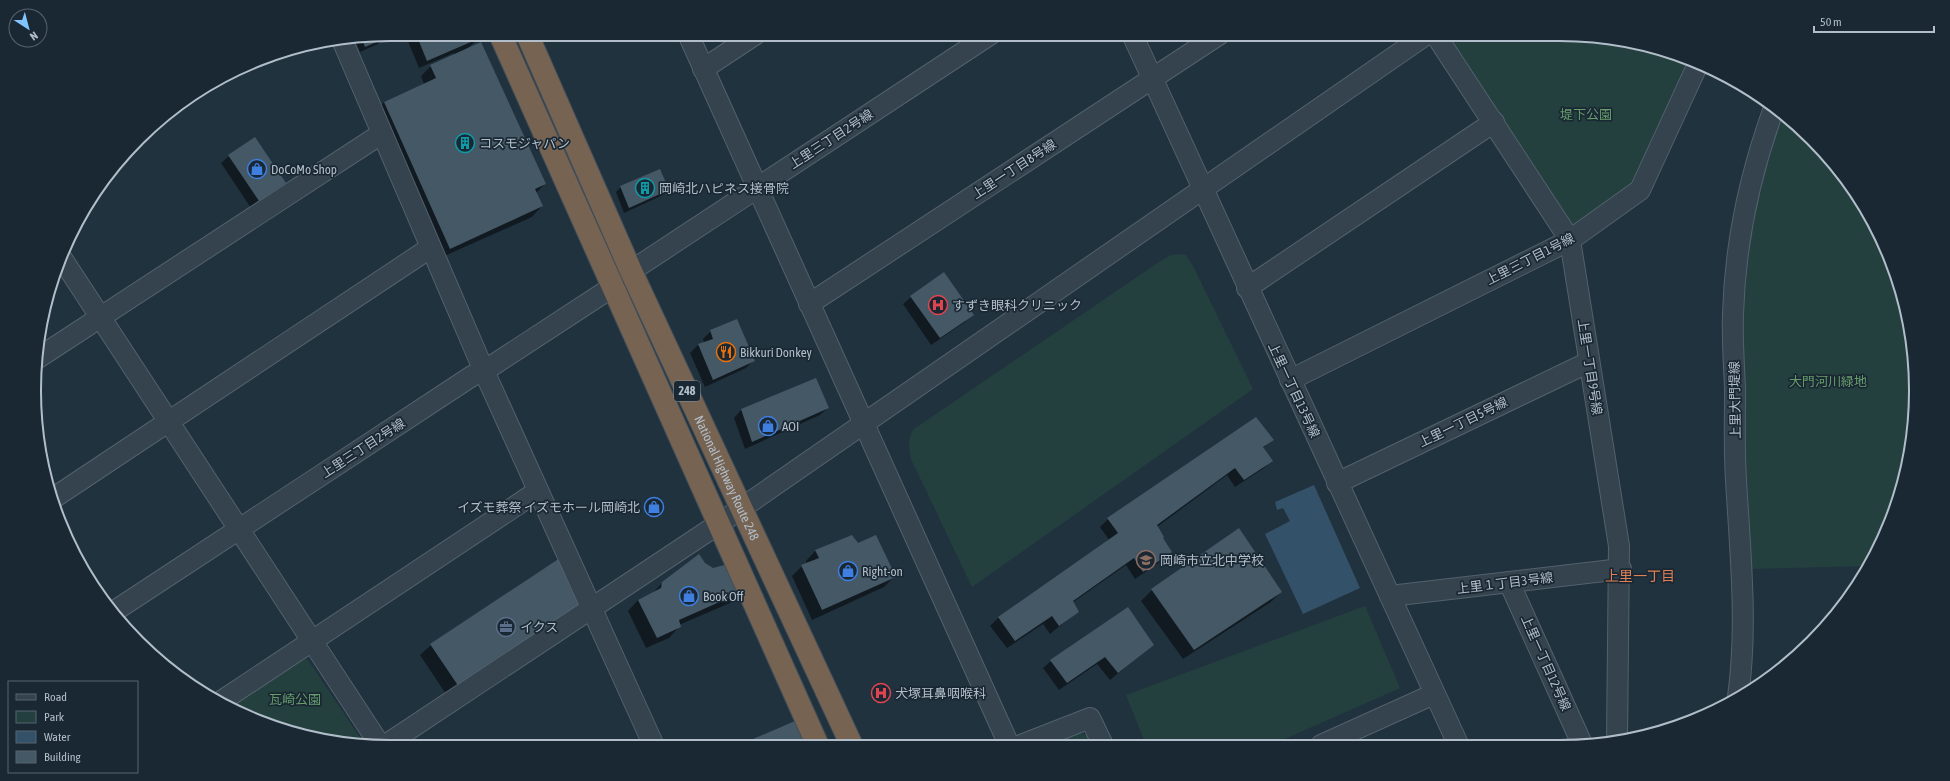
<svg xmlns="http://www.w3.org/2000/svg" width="1950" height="781" font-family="'Asap Condensed','Noto Sans JP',sans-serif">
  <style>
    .green { fill: #23403f }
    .water { fill: #335168 }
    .shadow { fill: #0007 }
    .building { fill: #455866 }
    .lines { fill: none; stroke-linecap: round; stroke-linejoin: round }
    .minor-casing { stroke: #53616d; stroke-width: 22 }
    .highway-casing { stroke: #404e5a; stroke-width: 24 }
    .minor { stroke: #35434f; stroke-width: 20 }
    .highway { stroke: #766352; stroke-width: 22 }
    .labels { text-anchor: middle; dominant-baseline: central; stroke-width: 3.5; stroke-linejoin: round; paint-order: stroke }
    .shield { fill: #1a2834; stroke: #84919d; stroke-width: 1 }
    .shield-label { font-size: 12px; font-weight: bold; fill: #b1beca }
    .park-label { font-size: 13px; fill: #669d6b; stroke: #1a2834 }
    .street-label { font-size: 13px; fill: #b1beca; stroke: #1a2834 }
    .poi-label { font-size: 13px; fill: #b1beca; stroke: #1a2834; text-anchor: start }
    .neighbourhood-label { font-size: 14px; fill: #df8057; stroke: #1a2834 }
    .rim { fill: none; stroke: #b1beca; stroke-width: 2 }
  </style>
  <rect width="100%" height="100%" fill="#21323f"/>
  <g class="green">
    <path d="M1444,34H1559L1674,53L1692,61L1634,186L1571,227Z"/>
    <path d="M1780,112L1794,122L1842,173L1879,233L1904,298L1915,367L1913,437L1897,505L1867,566L1745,569L1741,323L1744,268L1755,197Z"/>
    <path d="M1180,254L1186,255L1193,266L1253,389L972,587L911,459C909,447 907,438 914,429L1159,262L1171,255Z"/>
    <path d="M1365,606L1400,688L1271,745H1146L1126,695Z"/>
    <path d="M304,654L363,742L276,728L230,704Z"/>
    <path d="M1078,732L1088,736L1093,745H1044Z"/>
  </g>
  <path class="water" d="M1314,485L1360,588L1303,614L1265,534L1290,521L1283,508L1277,510L1275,502Z"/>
  <g class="shadow">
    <path d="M405,34H477L479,38L468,48L545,184L536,193L542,206L532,217L440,258L374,113L384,102L424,84L421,76L431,66L454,55V53L419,68Z"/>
    <path d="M381,36L383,39L378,44L360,52L355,40Z"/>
    <path d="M229,156L285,183L277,191L251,208L221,163Z"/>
    <path d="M621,187L668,190L663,195L624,213L616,192Z"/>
    <path d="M911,297L972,314L965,322L931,345L903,304Z"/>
    <path d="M711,331L754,360L746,368L705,387L690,353L698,345L704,343L703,339Z"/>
    <path d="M828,408L820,415L745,449L734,418L741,410Z"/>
    <path d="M1272,440L1263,448L1272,460L1264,468L1235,487L1227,475L1157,527L1162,539L1171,552L1163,560L1135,579L1126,565L1072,603L1077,612L1050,634L1043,624L1007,648L990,626L998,618L1109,540L1100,527L1108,519Z"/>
    <path d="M1238,529L1281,592L1271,602L1183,659L1141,601L1152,590Z"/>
    <path d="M858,544L894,577L884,587L812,620L792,576L802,566L807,564L806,561L816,550Z"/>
    <path d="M704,563L713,569L741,592L730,603L679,625V627L669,638L646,648L628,611L638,600L652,594L662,583Z"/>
    <path d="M580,609L450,700L420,655L431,645Z"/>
    <path d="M1153,645L1110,680L1097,664L1059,690L1043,668L1051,661Z"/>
  </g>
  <g class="building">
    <path d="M416,34H478L480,38L427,61Z"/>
    <path d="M382,35L384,39L365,47L362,39Z"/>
    <path d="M481,42L546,184L535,189L543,206L450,249L384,102L436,78L430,65Z"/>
    <path d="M255,137L286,183L259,201L228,155Z"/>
    <path d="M660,169L669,190L629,208L620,186Z"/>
    <path d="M944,272L974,315L940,338L910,296Z"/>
    <path d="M737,319L755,361L713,380L698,344L713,339L710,330Z"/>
    <path d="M816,378L829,408L752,442L741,409Z"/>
    <path d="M1256,417L1274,440L1263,447L1273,461L1244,480L1235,468L1157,525L1164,537L1163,538L1172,552L1143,572L1134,558L1073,601L1079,612L1059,626L1052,616L1015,641L998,617L1118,533L1107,518Z"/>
    <path d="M1239,528L1282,592L1194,650L1151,589Z"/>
    <path d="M852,535L858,543L876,535L896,577L822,610L801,565L819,558L815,550Z"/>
    <path d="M699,554L705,563L713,568L728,564L742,592L679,620L681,627L657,638L638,600L661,588L662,582Z"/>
    <path d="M560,558L581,610L461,690L430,644Z"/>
    <path d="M1128,607L1154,645L1118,673L1105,657L1067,683L1050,660Z"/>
    <path d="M795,721L806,746H737Z"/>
  </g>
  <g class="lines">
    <g class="minor-casing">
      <g id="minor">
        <path d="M688,34L1009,745"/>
        <path d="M1132,34L1458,744"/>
        <path d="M1435,34L1570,240L1619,546L1617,741"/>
        <path d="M343,42L484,371L654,746"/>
        <path d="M703,69L756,34"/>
        <path d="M61,257L380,745"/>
        <path d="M631,271L991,34"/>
        <path d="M1247,288L1494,122"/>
        <path d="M809,304L1220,34"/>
        <path d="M38,358L381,134"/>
        <path d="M1290,380L1570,240L1640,190L1698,64"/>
        <path d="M1337,483L1589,362"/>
        <path d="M55,497L430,248"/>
        <path d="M1509,582L1582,744"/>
        <path d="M1390,596L1621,569"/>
        <path d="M113,612L472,376L484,371L614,286"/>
        <path d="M1738,697C1748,625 1740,551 1736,480C1734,450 1735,419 1735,389C1734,364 1732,339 1733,314C1735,243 1750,174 1774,108"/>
        <path d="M223,700L538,491"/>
        <path d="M1021,745L1090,718L1103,745"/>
        <path d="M1321,745L1434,694"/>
        <path d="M384,746L720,523L1427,34"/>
      </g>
    </g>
    <g class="highway-casing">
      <g id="highway">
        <path d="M500,34L818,746"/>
        <path id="s1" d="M527,34L631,271L852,746"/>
      </g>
    </g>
    <use href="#minor" class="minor"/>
    <use href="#highway" class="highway"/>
  </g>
  <defs>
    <g id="building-ring" transform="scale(1)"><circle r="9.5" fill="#1a2834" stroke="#0f9aa8" stroke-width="1.5"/><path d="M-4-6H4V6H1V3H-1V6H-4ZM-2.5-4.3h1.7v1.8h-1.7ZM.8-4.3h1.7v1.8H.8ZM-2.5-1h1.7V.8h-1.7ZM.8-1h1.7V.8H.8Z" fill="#0f9aa8"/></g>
    <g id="shop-ring" transform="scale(1)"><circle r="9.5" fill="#1a2834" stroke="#3f7fe0" stroke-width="1.5"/><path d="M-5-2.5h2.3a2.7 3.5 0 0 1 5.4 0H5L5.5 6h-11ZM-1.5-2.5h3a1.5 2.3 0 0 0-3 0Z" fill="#3f7fe0"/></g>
    <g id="hospital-ring" transform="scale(1)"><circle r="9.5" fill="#1a2834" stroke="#e0444e" stroke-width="1.5"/><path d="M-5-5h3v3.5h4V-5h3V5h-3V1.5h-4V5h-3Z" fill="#e0444e"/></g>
    <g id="restaurant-ring" transform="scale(1)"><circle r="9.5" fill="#1a2834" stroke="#e8710a" stroke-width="1.5"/><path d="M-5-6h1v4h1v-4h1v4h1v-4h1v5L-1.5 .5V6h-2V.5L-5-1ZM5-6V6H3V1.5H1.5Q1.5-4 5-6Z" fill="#e8710a"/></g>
    <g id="school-ring" transform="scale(1)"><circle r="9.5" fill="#1a2834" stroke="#8d6e63" stroke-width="1.5"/><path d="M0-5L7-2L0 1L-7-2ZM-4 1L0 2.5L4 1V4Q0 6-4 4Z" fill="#8d6e63"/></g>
    <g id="office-ring" transform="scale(1)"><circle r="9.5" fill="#1a2834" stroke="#5c6f8a" stroke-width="1.5"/><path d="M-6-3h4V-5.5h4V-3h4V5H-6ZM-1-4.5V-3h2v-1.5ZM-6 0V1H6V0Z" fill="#5c6f8a"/></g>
  </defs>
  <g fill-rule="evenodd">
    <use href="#building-ring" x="465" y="143"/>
    <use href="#shop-ring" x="257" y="169"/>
    <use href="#building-ring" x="645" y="188"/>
    <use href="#hospital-ring" x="938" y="305"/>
    <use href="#restaurant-ring" x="726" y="352"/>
    <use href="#shop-ring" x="768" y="426"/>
    <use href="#shop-ring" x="654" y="507"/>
    <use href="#school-ring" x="1146" y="560"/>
    <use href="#shop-ring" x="848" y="571"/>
    <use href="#shop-ring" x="689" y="596"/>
    <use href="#office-ring" x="506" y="627"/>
    <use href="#hospital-ring" x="881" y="693"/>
  </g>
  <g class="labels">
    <rect class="shield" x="674" y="381" width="26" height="20" rx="3"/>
    <g class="shield-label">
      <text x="687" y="391">248</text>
    </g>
    <g class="park-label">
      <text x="1586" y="114">堤下公園</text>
      <text x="1828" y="381">大門河川緑地</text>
      <text x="295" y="699">瓦崎公園</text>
    </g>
    <g class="street-label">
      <text transform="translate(831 139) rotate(-33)">上里三丁目2号線</text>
      <text transform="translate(1014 169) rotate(-33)">上里一丁目8号線</text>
      <text transform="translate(1530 259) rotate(-27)">上里三丁目1号線</text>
      <text transform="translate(1590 367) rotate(81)">上里一丁目9号線</text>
      <text transform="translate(1294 390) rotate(65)">上里一丁目13号線</text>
      <text transform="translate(1735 400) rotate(-91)">上里大門堤線</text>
      <text transform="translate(1463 422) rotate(-26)">上里一丁目5号線</text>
      <text transform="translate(363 448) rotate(-33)">上里三丁目2号線</text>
      <text stroke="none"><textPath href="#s1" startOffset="487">National Highway Route 248</textPath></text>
      <text transform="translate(1505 583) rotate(-7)">上里１丁目3号線</text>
      <text transform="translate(1546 663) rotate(66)">上里一丁目12号線</text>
    </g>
    <g class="poi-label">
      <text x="479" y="143">コスモジャパン</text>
      <text x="271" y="169">DoCoMo Shop</text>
      <text x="659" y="188">岡崎北ハピネス接骨院</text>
      <text x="952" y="305">すずき眼科クリニック</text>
      <text x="740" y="352">Bikkuri Donkey</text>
      <text x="782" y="426">AOI</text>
      <text x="640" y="507" text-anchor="end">イズモ葬祭 イズモホール岡崎北</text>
      <text x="1160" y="560">岡崎市立北中学校</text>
      <text x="862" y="571">Right-on</text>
      <text x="703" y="596">Book Off</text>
      <text x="520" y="627">イクス</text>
      <text x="895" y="693">犬塚耳鼻咽喉科</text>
    </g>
    <g class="neighbourhood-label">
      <text x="1640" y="576">上里一丁目</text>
    </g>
  </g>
  <path d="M0 0H1950V781H0ZM390 41H1560A349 349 0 0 1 1909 390V391A349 349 0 0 1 1560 740H390A349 349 0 0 1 41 391V390A349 349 0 0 1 390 41Z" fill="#1a2834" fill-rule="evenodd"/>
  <path class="rim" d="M390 41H1560A349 349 0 0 1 1909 390V391A349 349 0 0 1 1560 740H390A349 349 0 0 1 41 391V390A349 349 0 0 1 390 41Z"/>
  <rect x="8" y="681" width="130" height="92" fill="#1a2834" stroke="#566470"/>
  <rect x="16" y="694" width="20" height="6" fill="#35434f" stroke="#566470"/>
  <text x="44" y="701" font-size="12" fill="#b1beca">Road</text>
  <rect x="16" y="711" width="20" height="12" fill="#23403f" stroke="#566470"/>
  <text x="44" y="721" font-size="12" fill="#b1beca">Park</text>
  <rect x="16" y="731" width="20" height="12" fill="#335168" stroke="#566470"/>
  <text x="44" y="741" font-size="12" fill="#b1beca">Water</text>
  <rect x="16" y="751" width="20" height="12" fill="#455866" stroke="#566470"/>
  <text x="44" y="761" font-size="12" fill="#b1beca">Building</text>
  <g transform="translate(28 28) rotate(144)"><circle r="19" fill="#1a2834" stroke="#566470"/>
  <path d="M0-3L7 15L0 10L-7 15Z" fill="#81c3ff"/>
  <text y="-6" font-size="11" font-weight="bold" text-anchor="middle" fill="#b1beca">N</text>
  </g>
  <path d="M1814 26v6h120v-6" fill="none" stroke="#b1beca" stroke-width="2"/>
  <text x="1820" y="26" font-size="12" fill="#b1beca" stroke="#1a2834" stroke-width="3" paint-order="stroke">50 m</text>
</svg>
